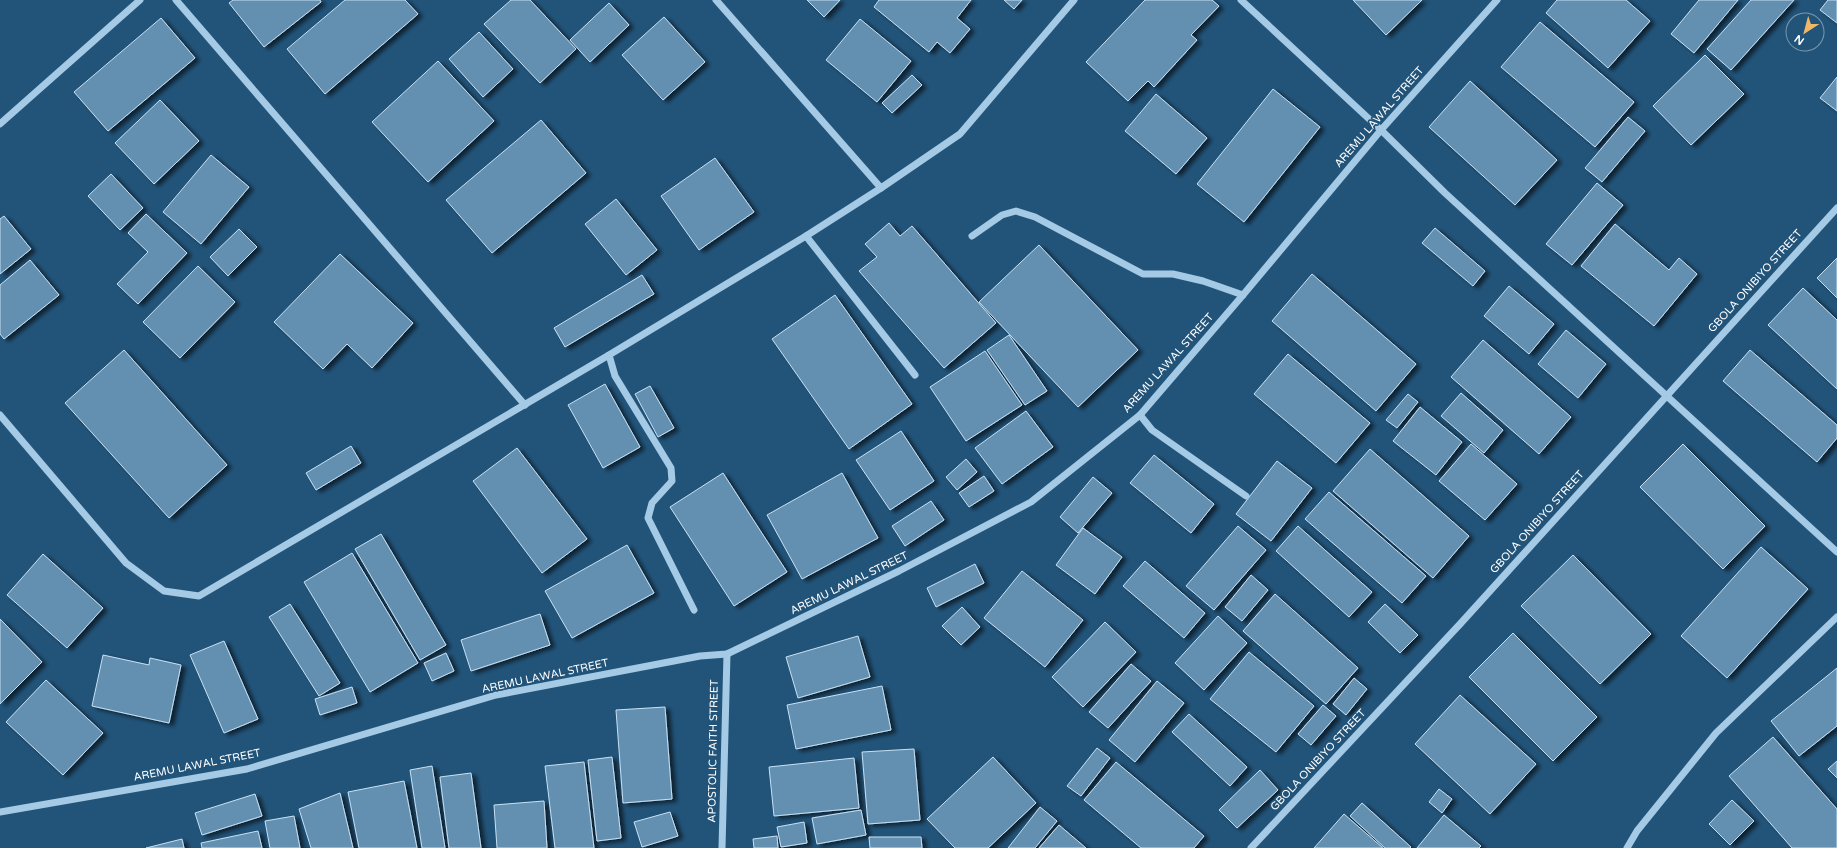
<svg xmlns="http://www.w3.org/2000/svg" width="1837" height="848" font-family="'Varela Round',sans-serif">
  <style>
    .building { fill: #638fb0; stroke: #c7e1f4; filter: url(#shadow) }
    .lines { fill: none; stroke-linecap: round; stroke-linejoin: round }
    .minor { stroke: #a4cae5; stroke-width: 7 }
    .labels { text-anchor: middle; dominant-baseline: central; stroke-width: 3.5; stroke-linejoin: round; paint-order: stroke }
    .street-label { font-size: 11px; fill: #fff; stroke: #22547a }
  </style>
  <defs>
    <filter id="shadow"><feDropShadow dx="4.5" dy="2.5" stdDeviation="2" flood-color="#0009"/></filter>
  </defs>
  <rect width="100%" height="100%" fill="#22547a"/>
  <g class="building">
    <path d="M233,0H320L321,2L264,47L229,3Z"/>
    <path d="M345,0H405L418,14L325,94L287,49Z"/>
    <path d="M511,0H530L576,49L540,83L484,24Z"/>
    <path d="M807,0H840L824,17Z"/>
    <path d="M879,0H971L957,18L970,29L950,53L937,42L929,52L874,7Z"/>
    <path d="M1004,0H1022L1014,9Z"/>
    <path d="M1145,0H1212L1219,6L1191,35L1197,40L1154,87L1148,81L1128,101L1086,62Z"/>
    <path d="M1353,0H1422L1386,35Z"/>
    <path d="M1557,0H1626L1650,21L1608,68L1546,13Z"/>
    <path d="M1699,0H1738L1694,53L1671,34Z"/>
    <path d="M1751,0H1794L1731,70L1707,49Z"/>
    <path d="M1828,0H1837V23L1820,10Z"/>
    <path d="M609,3L629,25L590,62L570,40Z"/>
    <path d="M664,17L705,62L663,100L622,55Z"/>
    <path d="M161,18L195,58L108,131L74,92Z"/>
    <path d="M860,19L911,61L877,102L826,60Z"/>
    <path d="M1540,22L1634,102L1595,147L1501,67Z"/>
    <path d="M479,32L513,69L483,97L449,59Z"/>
    <path d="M1705,55L1744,94L1691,145L1653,106Z"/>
    <path d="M438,61L494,121L428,182L372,122Z"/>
    <path d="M912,75L922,85L892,113L882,103Z"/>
    <path d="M1837,77V111L1820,98Z"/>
    <path d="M1470,81L1557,160L1515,205L1429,127Z"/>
    <path d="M1273,89L1320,127L1244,222L1197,184Z"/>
    <path d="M1156,94L1207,138L1176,174L1125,131Z"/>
    <path d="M160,100L199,141L154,184L115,143Z"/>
    <path d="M1628,117L1645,131L1602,182L1585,168Z"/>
    <path d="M541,120L586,173L492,253L446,200Z"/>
    <path d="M211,155L249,187L201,244L163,212Z"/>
    <path d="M715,158L754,212L699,250L661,196Z"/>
    <path d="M111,174L143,208L120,230L88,196Z"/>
    <path d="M1597,183L1623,205L1572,265L1546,244Z"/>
    <path d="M616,199L657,250L626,275L585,224Z"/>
    <path d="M146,214L187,253L138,304L117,284L148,252L128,233Z"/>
    <path d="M4,216L31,249L0,274V219Z"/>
    <path d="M889,223L900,236L912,226L996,323L944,368L859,271L877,257L865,244Z"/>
    <path d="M1615,224L1669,270L1679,258L1697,274L1654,326L1581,266Z"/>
    <path d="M1435,228L1485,271L1473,286L1422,243Z"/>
    <path d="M239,229L257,247L228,276L210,257Z"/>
    <path d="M1039,245L1138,350L1078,407L979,302Z"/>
    <path d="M340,254L413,323L372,368L347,344L323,369L274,322Z"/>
    <path d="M1837,258V298L1817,278Z"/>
    <path d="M30,260L59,295L4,339L0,334V285Z"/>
    <path d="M198,266L235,302L180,358L143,322Z"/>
    <path d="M1312,274L1416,364L1376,411L1272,321Z"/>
    <path d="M642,275L654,294L565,347L554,328Z"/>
    <path d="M1509,286L1554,324L1529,354L1484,316Z"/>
    <path d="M1803,288L1837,320V389L1768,325Z"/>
    <path d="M835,295L912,404L849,449L772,339Z"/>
    <path d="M1566,330L1606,364L1578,398L1538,364Z"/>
    <path d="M1009,335L1047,391L1025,405L987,350Z"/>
    <path d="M1483,340L1571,417L1539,454L1451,377Z"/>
    <path d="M124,350L227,465L169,518L65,403Z"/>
    <path d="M1750,350L1837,425V438L1817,462L1723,381Z"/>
    <path d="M985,351L1022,405L966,441L930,387Z"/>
    <path d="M1288,354L1370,423L1336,463L1254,394Z"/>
    <path d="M605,384L640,447L603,468L568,405Z"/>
    <path d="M650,386L674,428L658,437L635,394Z"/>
    <path d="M1461,393L1503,430L1484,453L1441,416Z"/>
    <path d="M1408,394L1418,402L1397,428L1386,420Z"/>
    <path d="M1420,407L1462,442L1436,475L1393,441Z"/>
    <path d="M1026,411L1053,447L1002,484L975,448Z"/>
    <path d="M901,431L934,481L890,510L856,460Z"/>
    <path d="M1471,444L1517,484L1485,520L1439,481Z"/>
    <path d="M1683,444L1765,526L1723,569L1640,487Z"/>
    <path d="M351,446L361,463L316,490L306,473Z"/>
    <path d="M517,448L587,539L542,573L473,481Z"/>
    <path d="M1370,449L1469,536L1433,578L1333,491Z"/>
    <path d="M1154,455L1214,504L1191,533L1130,483Z"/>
    <path d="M966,459L977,472L957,490L946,477Z"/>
    <path d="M1277,461L1312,488L1271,541L1236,514Z"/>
    <path d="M723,473L787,572L734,606L670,507Z"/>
    <path d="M842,473L878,538L802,579L767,515Z"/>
    <path d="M984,476L994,491L969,507L959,493Z"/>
    <path d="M1093,477L1112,493L1078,533L1060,517Z"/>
    <path d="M1329,492L1426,576L1402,603L1305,519Z"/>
    <path d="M931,501L944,520L905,546L892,526Z"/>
    <path d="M1238,526L1266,550L1214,610L1186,586Z"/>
    <path d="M1298,526L1372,592L1349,617L1276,551Z"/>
    <path d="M1083,528L1122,557L1095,594L1056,565Z"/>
    <path d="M381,534L446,645L420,660L355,549Z"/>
    <path d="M627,545L654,593L572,638L545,591Z"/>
    <path d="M1761,547L1808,589L1727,678L1681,636Z"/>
    <path d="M352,553L418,663L370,692L304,582Z"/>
    <path d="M43,554L103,608L67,648L7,595Z"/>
    <path d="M1573,555L1651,634L1600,684L1521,606Z"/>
    <path d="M1145,561L1205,613L1184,638L1123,586Z"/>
    <path d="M975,564L984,583L936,607L927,588Z"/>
    <path d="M1022,571L1083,620L1045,667L984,618Z"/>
    <path d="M1251,575L1268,590L1242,621L1225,607Z"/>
    <path d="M1275,594L1358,668L1326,704L1243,631Z"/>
    <path d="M290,604L340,683L319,696L269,617Z"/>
    <path d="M1385,604L1418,635L1400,653L1368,622Z"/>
    <path d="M962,607L980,627L961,645L942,626Z"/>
    <path d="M540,614L550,645L471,671L461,640Z"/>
    <path d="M1218,616L1247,643L1204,690L1175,663Z"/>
    <path d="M0,619L42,662L0,704Z"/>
    <path d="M1105,622L1136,652L1083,707L1052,677Z"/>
    <path d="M1513,633L1597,717L1553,761L1469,677Z"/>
    <path d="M858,636L870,677L798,698L786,657Z"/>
    <path d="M224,641L258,719L224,733L190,655Z"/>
    <path d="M1249,652L1314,706L1276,752L1210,699Z"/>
    <path d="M446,653L454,671L432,681L424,663Z"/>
    <path d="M103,655L149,665L150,658L181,665L169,723L92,706Z"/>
    <path d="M1131,664L1151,681L1108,728L1089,712Z"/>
    <path d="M1837,668V726L1799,756L1771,721Z"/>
    <path d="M1354,678L1367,689L1346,715L1333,704Z"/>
    <path d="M46,680L103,733L63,775L6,722Z"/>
    <path d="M1157,681L1184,703L1135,762L1109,740Z"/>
    <path d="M882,686L891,730L796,749L787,705Z"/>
    <path d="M352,687L357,703L320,715L315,699Z"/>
    <path d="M1460,695L1536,764L1490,814L1415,744Z"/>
    <path d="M1323,705L1336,716L1311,745L1298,734Z"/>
    <path d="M665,707L672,799L623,803L616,710Z"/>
    <path d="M1189,714L1247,767L1230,786L1172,732Z"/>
    <path d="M1773,737L1837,809V848H1792L1729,776Z"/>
    <path d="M1097,748L1110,758L1081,796L1067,786Z"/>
    <path d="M914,749L920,820L868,824L862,752Z"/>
    <path d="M612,757L621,838L597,841L588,760Z"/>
    <path d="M993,757L1036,803L988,848H955L927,819Z"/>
    <path d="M854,758L859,808L774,816L769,767Z"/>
    <path d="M1837,761V778L1828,769Z"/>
    <path d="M584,762L594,848H555L545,766Z"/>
    <path d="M1116,762L1204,836L1194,848H1141L1084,800Z"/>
    <path d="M432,766L445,848H422L410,770Z"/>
    <path d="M1260,770L1278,790L1237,828L1219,810Z"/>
    <path d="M471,773L481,848H449L440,777Z"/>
    <path d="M404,781L417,848H359L348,792Z"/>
    <path d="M1439,789L1452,799L1442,813L1429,802Z"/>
    <path d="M340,793L353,848H311L299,809Z"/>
    <path d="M255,794L262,816L202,835L195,813Z"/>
    <path d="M1732,800L1754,821L1730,845L1709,824Z"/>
    <path d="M544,801L547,848H497L494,805Z"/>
    <path d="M1362,803L1411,847L1410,848H1385L1350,816Z"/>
    <path d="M1040,807L1057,821L1035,848H1008Z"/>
    <path d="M861,810L866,835L817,844L812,818Z"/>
    <path d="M670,812L678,836L642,847L634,822Z"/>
    <path d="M1344,814L1383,848H1314Z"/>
    <path d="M1444,815L1481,846L1479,848H1417Z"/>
    <path d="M294,816L300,848H270L265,821Z"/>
    <path d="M804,822L807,843L781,847L777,827Z"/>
    <path d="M1059,825L1086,848H1039Z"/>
    <path d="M258,831L262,848H202L201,843Z"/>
    <path d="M777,836L778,848H754L753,839Z"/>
    <path d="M869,837H921L922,848H870Z"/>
    <path d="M182,839L184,848H146Z"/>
  </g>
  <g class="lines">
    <g class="minor">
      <path d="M176,0L525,405"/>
      <path d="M716,0L881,188"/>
      <path d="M1241,0L1381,130L1445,193L1837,552"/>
      <path d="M0,124L140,0"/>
      <path d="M806,236L915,375"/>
      <path d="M972,236L1002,215L1016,211L1035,217L1143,274H1173L1203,281L1243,295"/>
      <path d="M609,355L615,376L671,468L672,481L652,503L648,518L694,610"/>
      <path d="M0,415L126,563L164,591L199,596L609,355L806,236L881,188L960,134L1074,0"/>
      <path d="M1140,415L1152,430L1246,496"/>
      <path d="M0,812L247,769L496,695L700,656L727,654L899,571L1031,502L1140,415L1243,295L1381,130L1497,0"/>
      <path d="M722,848L727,654"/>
      <path d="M1251,848L1461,623L1837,208"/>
      <path d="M1627,848L1637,831L1716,733L1837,617"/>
    </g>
  </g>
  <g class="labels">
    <g class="street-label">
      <text transform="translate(1379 117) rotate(-49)">AREMU LAWAL STREET</text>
      <text transform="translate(1755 281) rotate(-48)">GBOLA ONIBIYO STREET</text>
      <text transform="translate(1168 363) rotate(-48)">AREMU LAWAL STREET</text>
      <text transform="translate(1537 522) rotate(-48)">GBOLA ONIBIYO STREET</text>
      <text transform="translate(849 583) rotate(-26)">AREMU LAWAL STREET</text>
      <text transform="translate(545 676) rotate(-12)">AREMU LAWAL STREET</text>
      <text transform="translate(713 751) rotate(-89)">APOSTOLIC FAITH STREET</text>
      <text transform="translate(1318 760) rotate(-47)">GBOLA ONIBIYO STREET</text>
      <text transform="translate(197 765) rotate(-11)">AREMU LAWAL STREET</text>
    </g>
  </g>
  <g transform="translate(1805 32) rotate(216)"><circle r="19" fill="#22547a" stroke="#7a98af"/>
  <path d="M0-3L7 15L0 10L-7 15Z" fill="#f0b766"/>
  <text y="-6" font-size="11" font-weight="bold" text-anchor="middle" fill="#ffffff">N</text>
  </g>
</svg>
